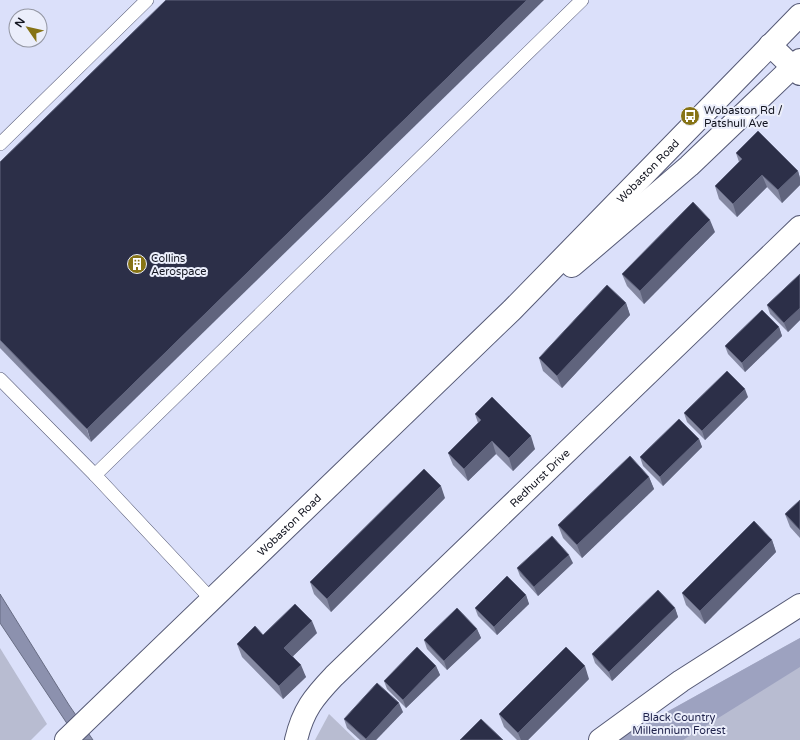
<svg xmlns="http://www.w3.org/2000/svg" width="800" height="740" font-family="'Varela Round',sans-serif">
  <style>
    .green { fill: #b8bcd1 }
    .forest { fill: #9da2c0 }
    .water { fill: #8c91ae; stroke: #676c83 }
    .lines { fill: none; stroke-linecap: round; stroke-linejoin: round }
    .lane-casing { stroke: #555975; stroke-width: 14 }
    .street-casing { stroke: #555975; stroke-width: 24 }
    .secondary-casing { stroke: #555975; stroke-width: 24 }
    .lane { stroke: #fff; stroke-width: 13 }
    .street { stroke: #fff; stroke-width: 22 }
    .secondary { stroke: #fff; stroke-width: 22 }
    .wall { fill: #8488a1 }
    .shaded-wall { fill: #60647d }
    .building { fill: #2c2f48; stroke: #60647d }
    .labels { text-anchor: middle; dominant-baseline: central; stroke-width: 4; stroke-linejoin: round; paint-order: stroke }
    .poi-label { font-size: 11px; fill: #12141f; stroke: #ebeefb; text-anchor: start }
    .street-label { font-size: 11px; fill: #12141f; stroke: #ebeefb }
    .park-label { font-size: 11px; fill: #21244d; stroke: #ebeefb }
  </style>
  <rect width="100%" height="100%" fill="#dbe0fa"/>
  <g class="green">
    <path d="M800,638V740H619L629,733Z"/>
    <path d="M0,648L47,724L31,740H0Z"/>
    <path d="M329,714L356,740H315Z"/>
  </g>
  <path class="forest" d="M800,638V667L683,740H619L629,733Z"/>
  <path class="water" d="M0,594L69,705L93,740H78L0,623Z"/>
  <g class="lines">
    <g class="lane-casing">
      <g id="lane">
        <path d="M0,144L147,0"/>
        <path d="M0,379L95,475L582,0"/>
        <path d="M95,475L211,599"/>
      </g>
    </g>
    <g class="street-casing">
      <g id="street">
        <path d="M770,45L800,74"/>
        <path id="s1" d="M296,740C303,710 314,697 334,676L800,227"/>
        <path d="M600,740L681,681L800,605"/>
      </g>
    </g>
    <g class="secondary-casing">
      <g id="secondary">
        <path d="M572,266L689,166L800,60"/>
        <path id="s2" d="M66,740L512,310L800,15"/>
      </g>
    </g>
    <use href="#lane" class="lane"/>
    <use href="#street" class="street"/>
    <use href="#secondary" class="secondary"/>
  </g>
  <g class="wall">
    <path d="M736,153L798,171L800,178V185L782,203L767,187L737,217L719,199L715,186L739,162Z"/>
    <path d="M0,162L91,442L0,348Z"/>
    <path d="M715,232L644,304L627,286L622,274Z"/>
    <path d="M800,274V320L788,332L770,314L767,305Z"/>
    <path d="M626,303L630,315L562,388L543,371L539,358Z"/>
    <path d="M779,327L782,336L745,372L728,354L725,346Z"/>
    <path d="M748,397L705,440L687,422L684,413Z"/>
    <path d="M475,414L535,449L513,471L496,454L468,481L453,465L448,453L478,423Z"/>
    <path d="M699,439L702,447L663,486L643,466L640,457Z"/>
    <path d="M649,477L654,489L582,558L563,538L558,525Z"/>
    <path d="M445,498L331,612L314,594L310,582Z"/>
    <path d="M800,500V538L790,527L785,514Z"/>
    <path d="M772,540L776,552L705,624L686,605L682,593Z"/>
    <path d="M573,563L538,596L520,576L517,568Z"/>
    <path d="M526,595L529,604L497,635L478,616L475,608Z"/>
    <path d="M675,608L678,617L612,681L595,663L592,654Z"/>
    <path d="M477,629L481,638L447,670L427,649L424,640Z"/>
    <path d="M317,633L293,656L306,677L283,699L242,657L237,644L263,635Z"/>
    <path d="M436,666L440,675L406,708L387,689L384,681Z"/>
    <path d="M589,679L528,740H517L504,727L499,714Z"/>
    <path d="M403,712L376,740H360L347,728L344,719Z"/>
  </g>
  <g class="shaded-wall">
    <path d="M527,0H544L91,442L87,429Z"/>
    <path d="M798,171L800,178V185L782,203L778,190Z"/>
    <path d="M762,175L767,187L737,217L733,204Z"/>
    <path d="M710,220L715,232L644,304L640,291Z"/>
    <path d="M626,303L630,315L562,388L557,376Z"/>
    <path d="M800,308V320L788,332L784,323Z"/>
    <path d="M779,327L782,336L745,372L742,363Z"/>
    <path d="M745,389L748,397L705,440L702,431Z"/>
    <path d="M531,436L535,449L513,471L509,458Z"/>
    <path d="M699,439L702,447L663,486L660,477Z"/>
    <path d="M492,441L496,454L468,481L464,469Z"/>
    <path d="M649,477L654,489L582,558L577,545Z"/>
    <path d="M441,486L445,498L331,612L327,599Z"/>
    <path d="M772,540L776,552L705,624L700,611Z"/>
    <path d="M569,555L573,563L538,596L534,587Z"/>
    <path d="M526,595L529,604L497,635L494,627Z"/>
    <path d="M675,608L678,617L612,681L609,672Z"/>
    <path d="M312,621L317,633L289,660L284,648Z"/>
    <path d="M477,629L481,638L447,670L444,661Z"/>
    <path d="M301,665L306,677L283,699L279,686Z"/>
    <path d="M436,666L440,675L406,708L403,700Z"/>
    <path d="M585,666L589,679L528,740H521L518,733Z"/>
    <path d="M399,703L403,712L376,740H366V739Z"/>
  </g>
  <g class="building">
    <path d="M166,0H527L87,429L0,340V162Z"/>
    <path d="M758,131L798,171L778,190L762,175L733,204L715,186L742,159L736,153Z"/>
    <path d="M693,202L710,220L640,291L622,274Z"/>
    <path d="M800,274V308L784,323L767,305Z"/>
    <path d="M607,285L626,303L557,376L539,358Z"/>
    <path d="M762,310L779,327L742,363L725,346Z"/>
    <path d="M727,371L745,389L702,431L684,413Z"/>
    <path d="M492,397L531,436L509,458L492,441L464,469L448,453L481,420L475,414Z"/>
    <path d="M679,419L699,439L660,477L640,457Z"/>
    <path d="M630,456L649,477L577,545L558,525Z"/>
    <path d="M424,469L441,486L327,599L310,582Z"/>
    <path d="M800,500V530L785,514Z"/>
    <path d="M754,521L772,540L700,611L682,593Z"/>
    <path d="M552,536L569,555L534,587L517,568Z"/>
    <path d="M507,576L526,595L494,627L475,608Z"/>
    <path d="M658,590L675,608L609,672L592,654Z"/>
    <path d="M295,604L312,621L284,648L301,665L279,686L237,644L255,626L263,635Z"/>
    <path d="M457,608L477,629L444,661L424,640Z"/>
    <path d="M417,647L436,666L403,700L384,681Z"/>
    <path d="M566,647L585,666L518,733L499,714Z"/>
    <path d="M377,683L399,703L366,739L344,719Z"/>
    <path d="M481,719L503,740H460Z"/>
  </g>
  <defs>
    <g id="bus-disc" transform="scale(1)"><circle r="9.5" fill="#867315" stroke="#ebeefb"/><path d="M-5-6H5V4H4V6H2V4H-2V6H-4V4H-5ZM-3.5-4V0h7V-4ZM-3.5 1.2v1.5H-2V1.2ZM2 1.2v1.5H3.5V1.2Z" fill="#fff"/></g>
    <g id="building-disc" transform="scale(1)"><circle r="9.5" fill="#867315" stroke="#ebeefb"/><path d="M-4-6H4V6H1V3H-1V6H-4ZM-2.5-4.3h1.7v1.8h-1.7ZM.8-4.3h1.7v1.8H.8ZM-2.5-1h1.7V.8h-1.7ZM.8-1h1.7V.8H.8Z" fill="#fff"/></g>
  </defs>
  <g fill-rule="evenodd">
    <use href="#bus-disc" x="690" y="116"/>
    <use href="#building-disc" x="137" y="264"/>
  </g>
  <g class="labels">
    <g class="poi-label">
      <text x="704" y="110">Wobaston Rd /<tspan x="704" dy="13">Patshull Ave</tspan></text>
      <text x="151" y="258">Collins<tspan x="151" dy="13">Aerospace</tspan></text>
    </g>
    <g class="street-label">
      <text stroke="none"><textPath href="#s2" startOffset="814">Wobaston Road</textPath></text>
      <text stroke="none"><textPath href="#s1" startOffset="361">Redhurst Drive</textPath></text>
      <text stroke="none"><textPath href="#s2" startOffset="310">Wobaston Road</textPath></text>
    </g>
    <g class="park-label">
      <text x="679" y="717">Black Country<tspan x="679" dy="13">Millennium Forest</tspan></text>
    </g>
  </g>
  <g transform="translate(28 28) rotate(304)"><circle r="19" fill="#ebeefb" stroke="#9497a3"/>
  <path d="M0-3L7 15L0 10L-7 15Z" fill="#867315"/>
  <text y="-6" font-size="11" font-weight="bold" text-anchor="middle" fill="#12141f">N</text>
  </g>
</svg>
